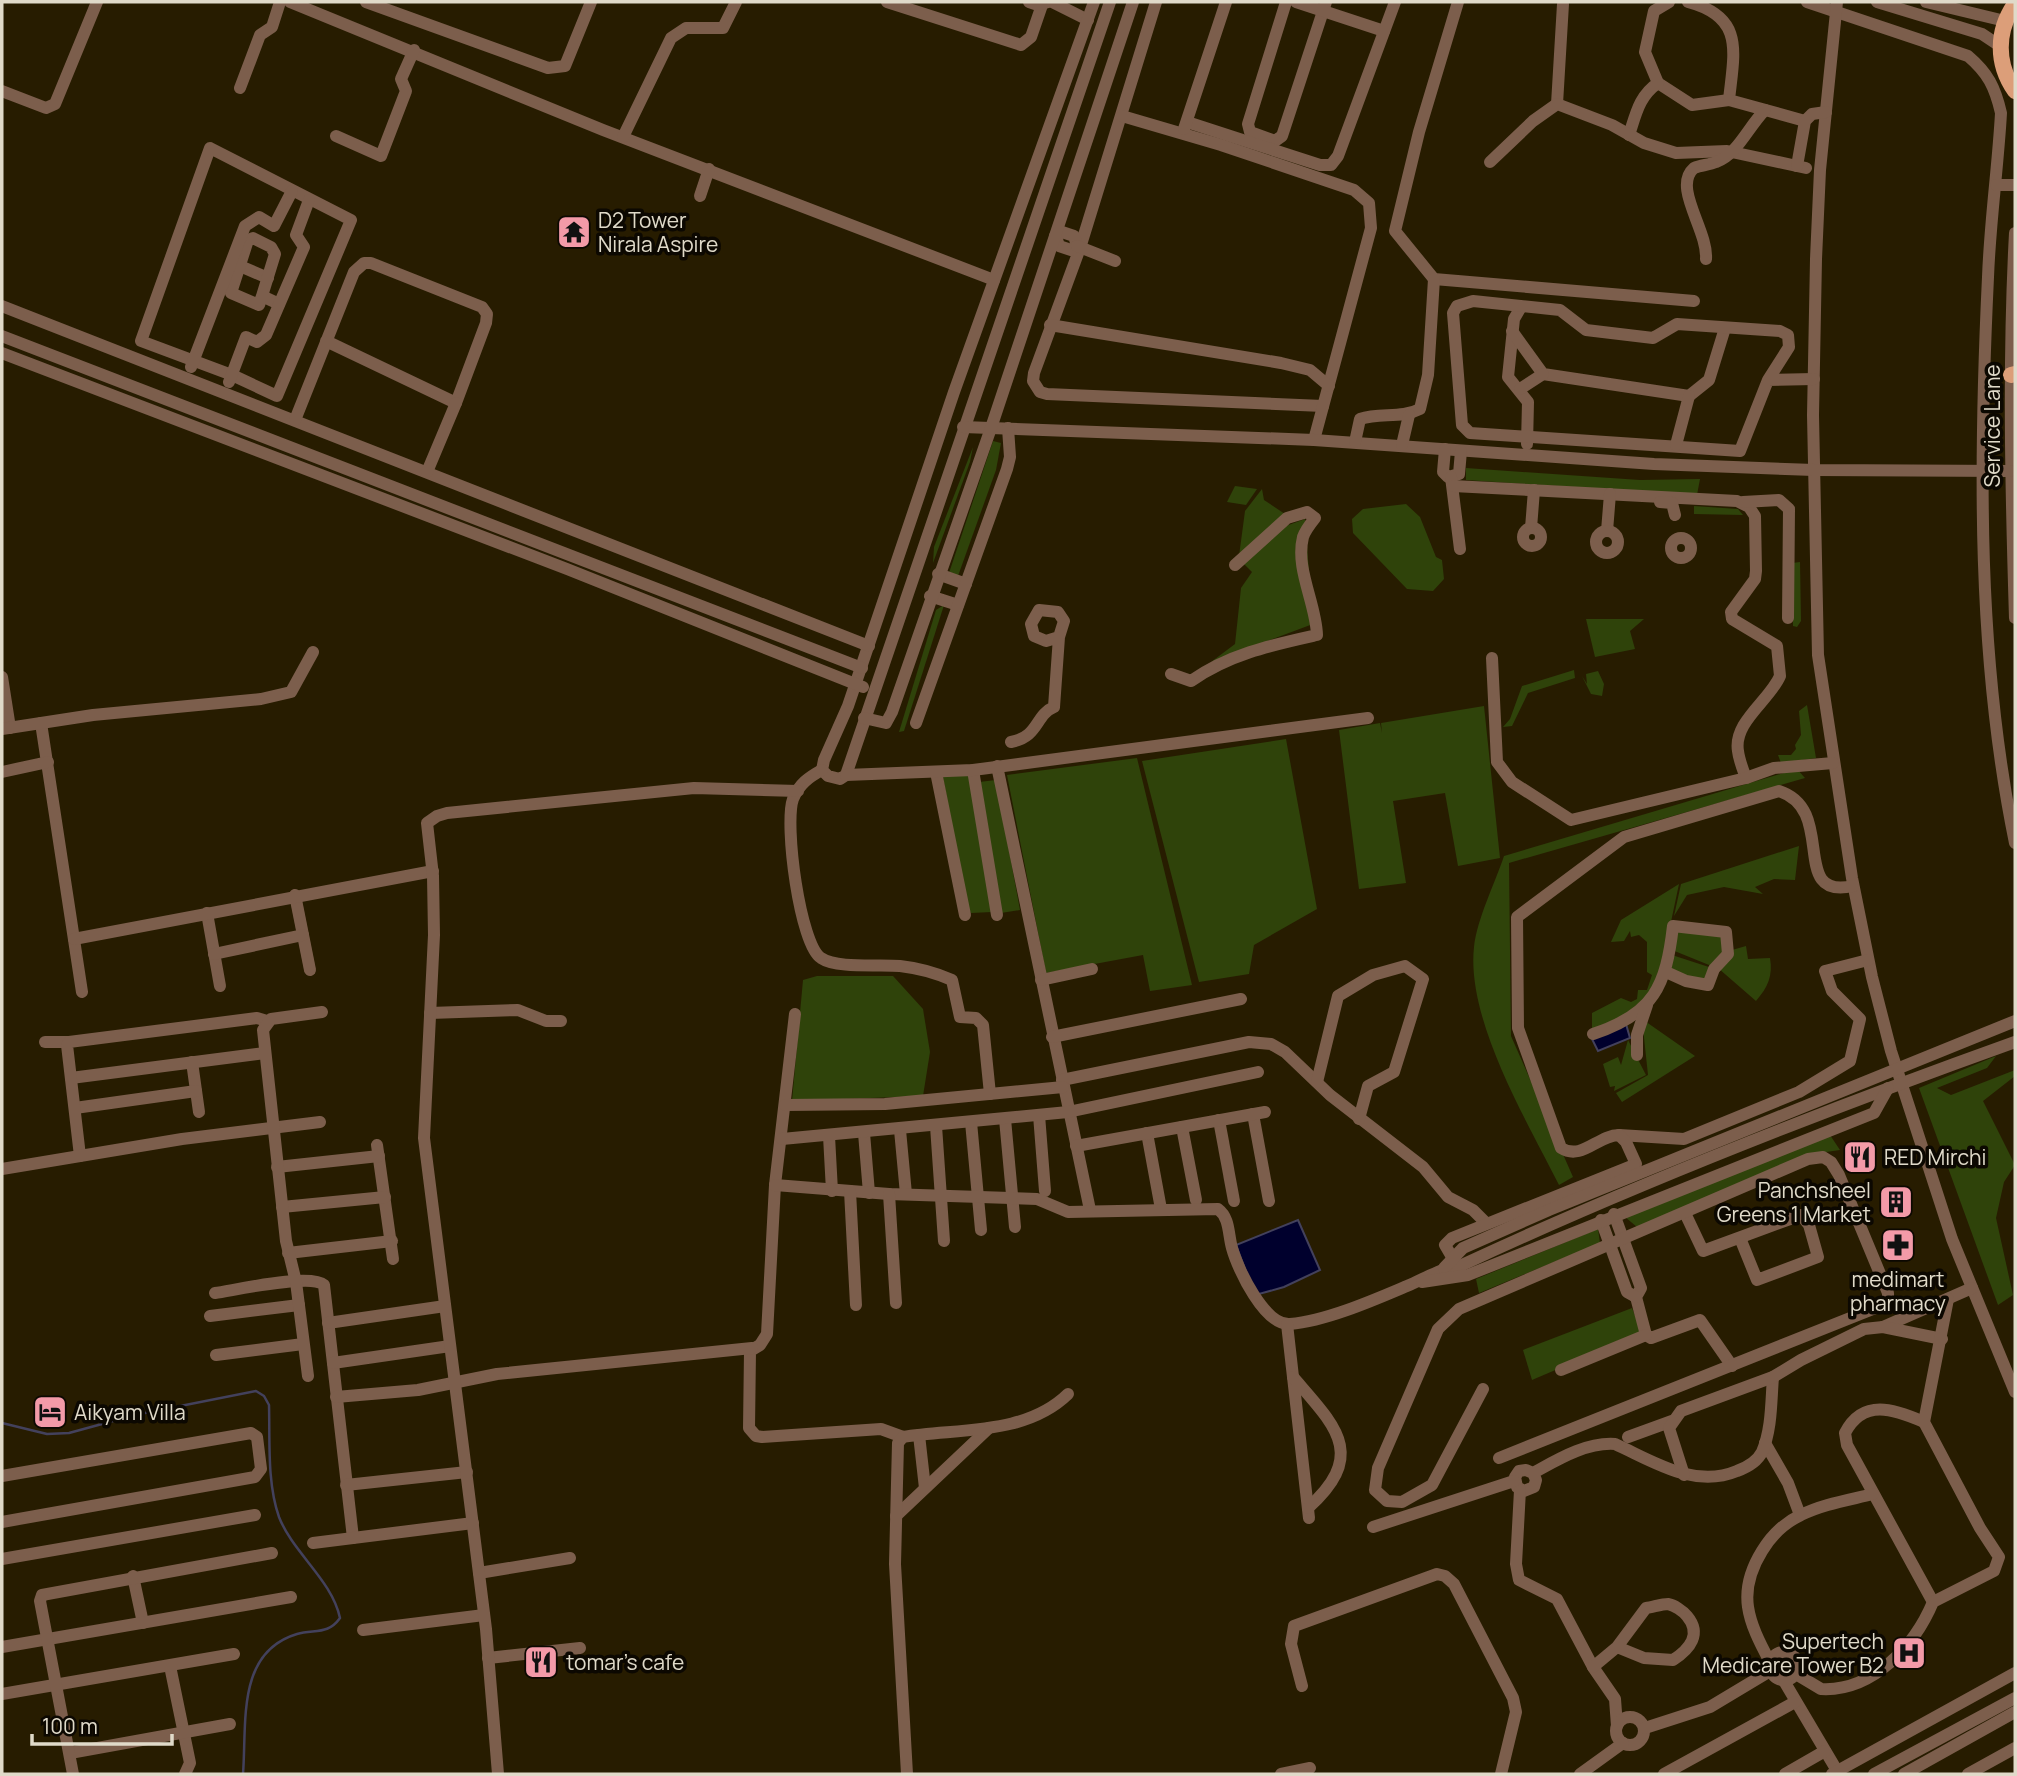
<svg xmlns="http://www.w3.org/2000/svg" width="2017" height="1776" font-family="Manrope,sans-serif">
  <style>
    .green { fill: #2f430a }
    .water { fill: #00002d; stroke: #43415c; stroke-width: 2 }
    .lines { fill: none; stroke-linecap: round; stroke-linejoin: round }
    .stream { stroke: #43415c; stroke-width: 2.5 }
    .minor { stroke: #7c5e4c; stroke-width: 12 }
    .major { stroke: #dc9e79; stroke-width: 16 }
    .labels { text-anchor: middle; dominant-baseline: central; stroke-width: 7; stroke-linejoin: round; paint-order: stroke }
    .poi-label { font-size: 21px; fill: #e0dac9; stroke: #0c0801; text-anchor: start }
    .street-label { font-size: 21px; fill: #e0dac9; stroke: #0c0801 }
  </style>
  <rect width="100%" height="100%" fill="#271c00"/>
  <g class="green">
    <path d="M993,441L1001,443L996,470L958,576L949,573Z"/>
    <path d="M973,447L970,462L933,563L934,547Z"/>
    <path d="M1466,468L1640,480L1700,479L1697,495L1466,480Z"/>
    <path d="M1235,486L1257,489L1246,505L1227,502Z"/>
    <path d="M1262,489L1264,500L1285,514L1239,556L1245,511Z"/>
    <path d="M1406,504L1420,517L1436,557L1442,560L1444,579L1433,591L1407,589L1353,533L1352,519L1363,509Z"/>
    <path d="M1694,506L1738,509L1743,515L1694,514Z"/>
    <path d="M1305,519L1313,624L1211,662L1235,644L1241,588L1252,572L1243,563L1283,527Z"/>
    <path d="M1800,562L1801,621L1797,627L1793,626L1792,563Z"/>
    <path d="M944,605L904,731L899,732L936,610Z"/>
    <path d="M1586,619H1644L1630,631L1635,649L1595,657Z"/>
    <path d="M1574,670L1575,678L1528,693L1512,726L1503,727L1510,719L1522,686Z"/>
    <path d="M1598,671L1604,684L1602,696L1591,694L1582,676L1587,684L1586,674Z"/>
    <path d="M1807,705L1816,758L1781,763L1778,755H1791L1796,749L1795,745L1801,735L1799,711Z"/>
    <path d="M1484,706L1500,858L1458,866L1445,793L1393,801L1406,883L1359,889L1339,730L1380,723L1382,733L1381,723Z"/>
    <path d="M1286,739L1317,909L1254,945L1249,974L1199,982L1142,761Z"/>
    <path d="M1137,758L1192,985L1150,991L1143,955L1046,973L1007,775Z"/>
    <path d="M1797,769L1805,778L1509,863L1511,1036L1573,1177L1559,1185C1527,1121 1466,1020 1474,947C1477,919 1495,883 1504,856Z"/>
    <path d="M970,773L992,912L971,913L967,906L943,777Z"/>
    <path d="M996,780L1020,910L1001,913L979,782Z"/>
    <path d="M1799,846L1795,880L1774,879L1755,887L1763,894L1724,887L1687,895L1674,916L1681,884Z"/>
    <path d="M1679,884L1657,988L1646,1002L1592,1033V1013L1621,998L1631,1002L1637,999L1638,990H1647L1652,975L1647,972V942L1639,935L1631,937L1630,931L1624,941L1611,942L1621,920Z"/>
    <path d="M1674,927L1725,934V955L1714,967L1672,950Z"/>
    <path d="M1746,946L1748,959L1770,958C1773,976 1768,987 1756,1001L1718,968L1732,950Z"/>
    <path d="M1672,955L1712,968L1707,983L1669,969Z"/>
    <path d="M817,976H893L923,1009L930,1052L923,1096L792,1101L803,980Z"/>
    <path d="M1642,1019L1695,1056L1622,1102L1616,1093L1648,1075Z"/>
    <path d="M1628,1040L1646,1075L1614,1091L1615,1086L1610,1087L1603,1064L1618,1057L1621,1065Z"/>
    <path d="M1996,1056L1987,1068L1937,1088L1951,1095L2015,1070V1076L1983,1101L2015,1165L2004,1182L1996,1218L2013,1295L1998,1305L1919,1088Z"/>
    <path d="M1830,1135L1840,1150L1812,1154L1637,1227L1625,1217Z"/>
    <path d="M1598,1229L1600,1243L1479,1293L1476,1279Z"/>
    <path d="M1632,1308L1642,1333L1532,1380L1523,1350Z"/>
  </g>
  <g class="water">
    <path d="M1626,1024L1630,1038L1598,1051L1592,1039Z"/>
    <path d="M1298,1220L1320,1270L1284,1287L1259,1294L1253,1290L1236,1245Z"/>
  </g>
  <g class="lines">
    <path class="stream" d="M2,1423L47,1434L69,1433L135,1415L256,1391L264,1396L269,1405C270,1441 267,1483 279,1517C293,1553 332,1580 340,1618C328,1635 315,1629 297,1634C236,1652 247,1723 243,1774"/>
    <g class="minor">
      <path d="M290,2L603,130L994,280"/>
      <path d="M366,2L548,68L565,66L591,2"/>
      <path d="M887,2L1021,45L1031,37L1042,5"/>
      <path d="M1029,2L1038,5L1048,2"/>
      <path d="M1052,2L1088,20"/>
      <path d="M1094,2L954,392L848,706L824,760L822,770L828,776L840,779L846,775L1110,2"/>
      <path d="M1156,2L1080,248L1034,373L1033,381L1040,392L1047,394L1323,406"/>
      <path d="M1286,2L1248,124L1250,132L1275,141L1282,136L1326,2"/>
      <path d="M1296,2L1384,31"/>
      <path d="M1458,2L1419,132L1395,231L1434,279L1694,301"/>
      <path d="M1688,2C1745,17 1734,52 1729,100L1805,121"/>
      <path d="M1807,2L1968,56C1988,73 1995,87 2001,113C1998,167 1990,222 1988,277C1979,465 1977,658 2015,843"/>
      <path d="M1837,2L1820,170L1816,259L1813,415L1818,655L1852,878L1872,977L1891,1051L1952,1239L2015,1392"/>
      <path d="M1877,2L1982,34L2000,46"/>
      <path d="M1926,2L2005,21"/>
      <path d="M1658,83L1692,105L1729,100"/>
      <path d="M240,88L260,35L272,27L280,2"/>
      <path d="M2,91L46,108L55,104L97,2"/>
      <path d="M1557,104L1563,4"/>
      <path d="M1122,116L1221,145L1354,190L1369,203L1371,228L1314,440"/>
      <path d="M1187,122L1320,165H1331L1338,156L1395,2"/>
      <path d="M1184,129L1226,2"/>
      <path d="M1629,135C1636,114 1639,96 1658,83L1645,52L1654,11L1669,2"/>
      <path d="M336,136L381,156L406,91L401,79L414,50"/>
      <path d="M623,137L671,38L686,28H723L736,2"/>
      <path d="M210,148L351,220L277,396L232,375L141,341Z"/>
      <path d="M1490,162L1533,121L1557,104L1612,125L1644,143L1676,153L1727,151L1806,168"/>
      <path d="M1797,166L1805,121L1812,114L1826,112"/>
      <path d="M1996,185H2015"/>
      <path d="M700,196L709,169"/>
      <path d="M2015,233C2008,362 2011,490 2015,618"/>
      <path d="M1055,236L1062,232L1074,236L1077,246"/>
      <path d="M1056,236L1059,246L1071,250L1077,246"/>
      <path d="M1077,246L1115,261"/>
      <path d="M1706,259C1708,230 1672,187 1694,168C1701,165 1709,165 1716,162C1738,154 1748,127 1765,110"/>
      <path d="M240,266L268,278"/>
      <path d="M262,296L275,254L271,247L253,238L248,240L231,293L259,305L262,296L279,304"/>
      <path d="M2,306L869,646"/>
      <path d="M1521,307L1514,319L1508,377L1528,402L1527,444"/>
      <path d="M1050,325L1281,363L1310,370L1329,386"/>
      <path d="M1512,331L1543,374L1689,396L1709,380L1725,328"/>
      <path d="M2,336L862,668"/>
      <path d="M2,353L567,569L863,687"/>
      <path d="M191,367L245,226L259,217L274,226L292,191"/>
      <path d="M1768,380L1789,347L1788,335L1780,331L1677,324L1653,338L1586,330L1560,310L1473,301L1457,306L1453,313L1462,425L1470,433L1740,451L1768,380L1814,379"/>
      <path d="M229,382L246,337L257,342L266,335L304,247L296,235L309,200"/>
      <path d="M1520,389L1543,374"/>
      <path d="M295,420L301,405L354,272L364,263H371L482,307L487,314L486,323L456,403L326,341"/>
      <path d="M963,427L1314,440L1654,464L1814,470L2010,471"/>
      <path d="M1355,442L1360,419C1380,412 1401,419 1420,409L1428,375L1434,279"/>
      <path d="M1402,445L1409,415"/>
      <path d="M1676,445L1689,396"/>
      <path d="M1445,449L1443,472L1448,477L1459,474L1461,451"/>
      <path d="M427,472L456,403"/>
      <path d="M1451,477L1460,549"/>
      <path d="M1453,486L1737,501L1749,507L1755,516L1756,571L1755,579L1731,612L1732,619L1777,646L1780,676C1770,700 1733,722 1738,751C1739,760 1743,770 1746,778"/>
      <path d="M1660,502L1672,503L1675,515"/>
      <path d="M1743,502L1779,500L1789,509L1788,618"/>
      <circle cx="1532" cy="537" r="9"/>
      <path d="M1531,528L1534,490"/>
      <path d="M1607,531L1610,494"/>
      <circle cx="1607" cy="542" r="11"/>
      <circle cx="1681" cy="548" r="10"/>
      <path d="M938,574L966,584"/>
      <path d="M930,596L958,605"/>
      <path d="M1492,658L1497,762L1512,782L1571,820L1746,778L1774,768L1833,763"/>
      <path d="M1171,674L1191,681C1229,654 1272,645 1317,635C1316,603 1295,569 1303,537C1305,531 1311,523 1315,518L1307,512L1287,518L1235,565"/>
      <path d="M2,677L10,728"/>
      <path d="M864,718L886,723L892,712L991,428L1133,2"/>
      <path d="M41,723L82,992"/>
      <path d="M916,723L1007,469L1010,457L1008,428"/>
      <path d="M2,729L93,715L261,699L291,692L313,652"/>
      <path d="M1011,742C1039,737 1035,715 1054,707L1059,637L1064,621L1058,612L1039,610L1031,624L1034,636L1046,641L1059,637"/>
      <path d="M997,766L1090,1210"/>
      <path d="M822,770C809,777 799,784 793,799C784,824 800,945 821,958C837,969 880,964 900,966C918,968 936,973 952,980L960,1017L976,1018L983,1025L990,1094"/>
      <path d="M973,770L997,915"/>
      <path d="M2,772L48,762"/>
      <path d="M936,772L965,915"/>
      <path d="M846,775L973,770L1368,718"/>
      <path d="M295,895L310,970"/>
      <path d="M207,913L220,986"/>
      <path d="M74,939L433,871"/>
      <path d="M214,954L303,935"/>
      <path d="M1041,980L1092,969"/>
      <path d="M430,1013L518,1010L546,1021H561"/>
      <path d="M795,1014L775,1185L767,1334L760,1345L750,1351L749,1428L756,1436L762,1437L881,1429L903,1437"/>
      <path d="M1593,1034C1654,1014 1666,986 1673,926L1726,932L1728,954L1714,969L1708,985L1686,981L1666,972"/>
      <path d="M1052,1037L1241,999"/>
      <path d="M45,1042H69"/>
      <path d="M1637,1055V1035L1647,1005"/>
      <path d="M192,1062L199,1112"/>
      <path d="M71,1078L265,1053"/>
      <path d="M1062,1080L1249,1042L1271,1044L1285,1052L1330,1095L1423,1167L1448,1197L1473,1210L1486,1223"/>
      <path d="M1317,1082L1338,996L1373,975L1405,966L1423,979L1394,1072L1368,1086L1359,1119"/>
      <path d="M785,1105L885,1104L1063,1087"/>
      <path d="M75,1108L196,1091"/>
      <path d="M1253,1114L1269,1201"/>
      <path d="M1039,1115L1045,1191"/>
      <path d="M1005,1119L1015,1227"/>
      <path d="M1219,1120L1234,1201"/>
      <path d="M971,1122L981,1230"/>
      <path d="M936,1126L944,1241"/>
      <path d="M1182,1127L1196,1200"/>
      <path d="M900,1130L906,1194"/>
      <path d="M864,1133L869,1193"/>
      <path d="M1147,1133L1161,1209"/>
      <path d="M1619,1135L1684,1139L1799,1092L1850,1061L1860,1019L1832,991L1825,971L1868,960"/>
      <path d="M829,1136L832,1191"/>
      <path d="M782,1139L1068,1112L1258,1072"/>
      <path d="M377,1145L393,1259"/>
      <path d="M1076,1146L1265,1112"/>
      <path d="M80,1156L67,1045L69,1042L257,1018L267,1021"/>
      <path d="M1636,1164L1626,1142L1619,1135C1598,1135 1582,1161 1561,1148L1518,1028L1517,917L1624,837L1779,791C1838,810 1788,901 1853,886"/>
      <path d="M277,1167L379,1156"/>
      <path d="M2,1169L182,1139L320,1122"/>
      <path d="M775,1185L889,1194L1037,1199L1068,1212L1218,1209C1230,1218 1228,1234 1232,1248C1238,1270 1265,1326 1290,1324C1326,1321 1374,1300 1407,1286C1426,1278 1441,1268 1462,1265C1642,1181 1828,1109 2015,1042"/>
      <path d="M850,1191L856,1305"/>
      <path d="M889,1194L896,1303"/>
      <path d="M282,1207L385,1197"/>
      <path d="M1685,1213L1703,1251L1801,1215L1809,1225L1818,1257L1757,1280L1740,1238"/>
      <path d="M1614,1214L1641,1288L1636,1297L1646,1335L1651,1338L1700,1320L1732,1366"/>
      <path d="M1601,1220L1627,1292L1636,1297"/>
      <path d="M288,1253L392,1241"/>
      <path d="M1452,1257L1445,1245L1452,1238L1634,1165"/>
      <path d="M1444,1268L1463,1248L1549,1210L2015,1021"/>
      <path d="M1422,1282L1468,1275L1874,1113L1888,1088"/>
      <path d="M215,1293C236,1290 311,1273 324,1285L353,1538"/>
      <path d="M210,1316L299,1305"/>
      <path d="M328,1323L445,1306"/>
      <path d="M1287,1324L1309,1518"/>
      <path d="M1883,1327L1972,1288"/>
      <path d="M216,1355L303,1344"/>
      <path d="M333,1363L450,1346"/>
      <path d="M1561,1370L1646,1335"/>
      <path d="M308,1376L296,1282L286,1241L263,1030L271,1019L322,1012"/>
      <path d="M1293,1377C1335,1426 1368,1454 1308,1508"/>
      <path d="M1483,1389L1432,1485L1402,1502L1387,1501L1375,1490L1378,1468L1438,1329L1459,1309L1808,1159L1823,1157L1831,1162L1839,1175L1888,1293V1303L1499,1458"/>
      <path d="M336,1397L418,1390L497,1374L752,1348"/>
      <path d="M1924,1422C1894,1409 1863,1398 1845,1433L1847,1445L1933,1602"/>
      <path d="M919,1435L925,1488"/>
      <path d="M1628,1437L1672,1421"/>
      <path d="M1765,1443L1788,1483L1800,1515"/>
      <path d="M1533,1473L1536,1480L1534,1487L1524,1491L1517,1487L1515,1477L1519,1471L1526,1470L1533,1473C1557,1460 1586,1442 1615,1444C1653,1461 1694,1489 1737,1471C1748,1467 1757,1462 1762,1452C1772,1429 1771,1401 1773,1377"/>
      <path d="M1684,1475L1669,1428L1681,1411L1773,1377L1801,1360L1864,1329L1883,1327L1942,1339"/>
      <path d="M2,1476L251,1433L257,1437L261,1469L255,1477L2,1522"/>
      <path d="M346,1485L467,1472"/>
      <path d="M1520,1490L1516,1564L1519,1580L1557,1599L1593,1667L1615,1699L1617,1726"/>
      <path d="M896,1516L989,1428"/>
      <path d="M1373,1527L1514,1481"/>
      <path d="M313,1543L473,1523"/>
      <path d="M2,1559L255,1515"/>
      <path d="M479,1573L570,1558"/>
      <path d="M133,1576L143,1623"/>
      <path d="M363,1630L484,1615"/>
      <path d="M2,1647L291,1597"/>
      <circle cx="1784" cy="1666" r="14"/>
      <path d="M488,1658L580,1648"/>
      <path d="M1770,1662C1748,1621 1736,1593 1762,1551C1771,1536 1784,1523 1801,1515C1823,1504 1849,1500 1873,1494"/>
      <path d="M170,1666L190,1763L185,1774"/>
      <path d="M1593,1667L1617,1647L1646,1608C1653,1607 1662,1604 1668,1604C1674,1605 1683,1611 1687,1616C1702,1634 1690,1649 1673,1660L1644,1658L1617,1647"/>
      <path d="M1796,1674L1821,1689C1873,1692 1915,1645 1933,1602L1994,1571L1999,1557L1980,1528L1924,1422L1948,1299"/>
      <path d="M1784,1681L1839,1774"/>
      <path d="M1302,1686L1291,1644L1294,1626L1437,1574L1445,1576L1454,1584L1513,1698L1516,1712L1501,1774"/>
      <path d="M2,1694L234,1654"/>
      <circle cx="1630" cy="1731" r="14"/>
      <path d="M1645,1728L1710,1707L1770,1671"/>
      <path d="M70,1753L230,1724"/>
      <path d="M73,1774L40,1601L42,1595L272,1553"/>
      <path d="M498,1774L486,1629L424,1138L434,935L433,876L427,823L437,816L447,813L694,788L798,791"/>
      <path d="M907,1774L895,1564L898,1443L903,1437C957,1428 1025,1436 1068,1394"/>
      <path d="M1281,1774L1310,1768"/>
      <path d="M1580,1774L1623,1743"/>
      <path d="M1664,1774L1795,1702"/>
      <path d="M1785,1774L1825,1751"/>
      <path d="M1832,1774L2015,1673"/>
      <path d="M1874,1774L2015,1698"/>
      <path d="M1904,1774L2015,1712"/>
      <path d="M1968,1774L2015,1748"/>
    </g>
    <g class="major">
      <path d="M2015,4C1996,31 1996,64 2015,91"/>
      <path d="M2011,375L2015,374"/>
    </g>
  </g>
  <defs>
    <g id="temple-square" transform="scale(1.75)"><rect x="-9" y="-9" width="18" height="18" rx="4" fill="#f39aa8" stroke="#0c0801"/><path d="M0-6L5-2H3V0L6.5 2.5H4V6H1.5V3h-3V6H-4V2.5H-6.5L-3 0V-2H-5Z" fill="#111"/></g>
    <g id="restaurant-square" transform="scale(1.75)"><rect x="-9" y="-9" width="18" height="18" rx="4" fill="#f39aa8" stroke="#0c0801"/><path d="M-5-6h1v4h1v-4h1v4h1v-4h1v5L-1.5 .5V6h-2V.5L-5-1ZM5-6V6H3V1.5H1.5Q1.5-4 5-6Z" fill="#111"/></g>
    <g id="building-square" transform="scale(1.75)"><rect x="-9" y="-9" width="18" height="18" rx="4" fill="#f39aa8" stroke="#0c0801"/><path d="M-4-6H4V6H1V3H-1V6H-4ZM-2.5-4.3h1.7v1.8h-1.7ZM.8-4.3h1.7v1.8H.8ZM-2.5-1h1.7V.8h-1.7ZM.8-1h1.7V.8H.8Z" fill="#111"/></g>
    <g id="pharmacy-square" transform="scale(1.75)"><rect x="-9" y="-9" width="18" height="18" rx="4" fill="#f39aa8" stroke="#0c0801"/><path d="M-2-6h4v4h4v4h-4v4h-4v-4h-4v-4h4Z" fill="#111"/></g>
    <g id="hotel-square" transform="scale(1.75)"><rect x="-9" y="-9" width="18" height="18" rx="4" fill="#f39aa8" stroke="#0c0801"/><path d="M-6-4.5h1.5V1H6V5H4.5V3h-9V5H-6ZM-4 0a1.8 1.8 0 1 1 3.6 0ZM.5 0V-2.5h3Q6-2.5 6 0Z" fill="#111"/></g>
    <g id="hospital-square" transform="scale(1.75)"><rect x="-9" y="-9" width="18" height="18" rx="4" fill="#f39aa8" stroke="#0c0801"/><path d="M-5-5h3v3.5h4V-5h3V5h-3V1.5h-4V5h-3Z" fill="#111"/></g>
  </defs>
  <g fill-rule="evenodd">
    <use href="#temple-square" x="574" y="232"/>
    <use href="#restaurant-square" x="1860" y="1157"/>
    <use href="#building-square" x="1896" y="1202"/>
    <use href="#pharmacy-square" x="1898" y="1245"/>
    <use href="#hotel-square" x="50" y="1412"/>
    <use href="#hospital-square" x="1909" y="1653"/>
    <use href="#restaurant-square" x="541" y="1662"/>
  </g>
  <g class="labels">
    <g class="poi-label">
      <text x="598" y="220">D2 Tower<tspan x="598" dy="24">Nirala Aspire</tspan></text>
      <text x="1884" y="1157">RED Mirchi</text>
      <text x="1871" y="1190" text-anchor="end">Panchsheel<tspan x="1871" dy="24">Greens 1 Market</tspan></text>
      <text x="1898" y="1279" text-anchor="middle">medimart<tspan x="1898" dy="24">pharmacy</tspan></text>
      <text x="74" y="1412">Aikyam Villa</text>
      <text x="1884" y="1641" text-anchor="end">Supertech<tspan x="1884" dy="24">Medicare Tower B2</tspan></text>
      <text x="566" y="1662">tomar's cafe</text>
    </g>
    <g class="street-label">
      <text transform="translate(1992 426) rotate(-90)">Service Lane</text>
    </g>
  </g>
  <rect width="2017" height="1776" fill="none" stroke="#e0dac9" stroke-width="7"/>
  <path d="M32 1734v10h140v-10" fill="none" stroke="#e0dac9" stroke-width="3.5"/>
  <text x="42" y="1734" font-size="21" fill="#e0dac9" stroke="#0c0801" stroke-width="5" paint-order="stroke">100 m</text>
</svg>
